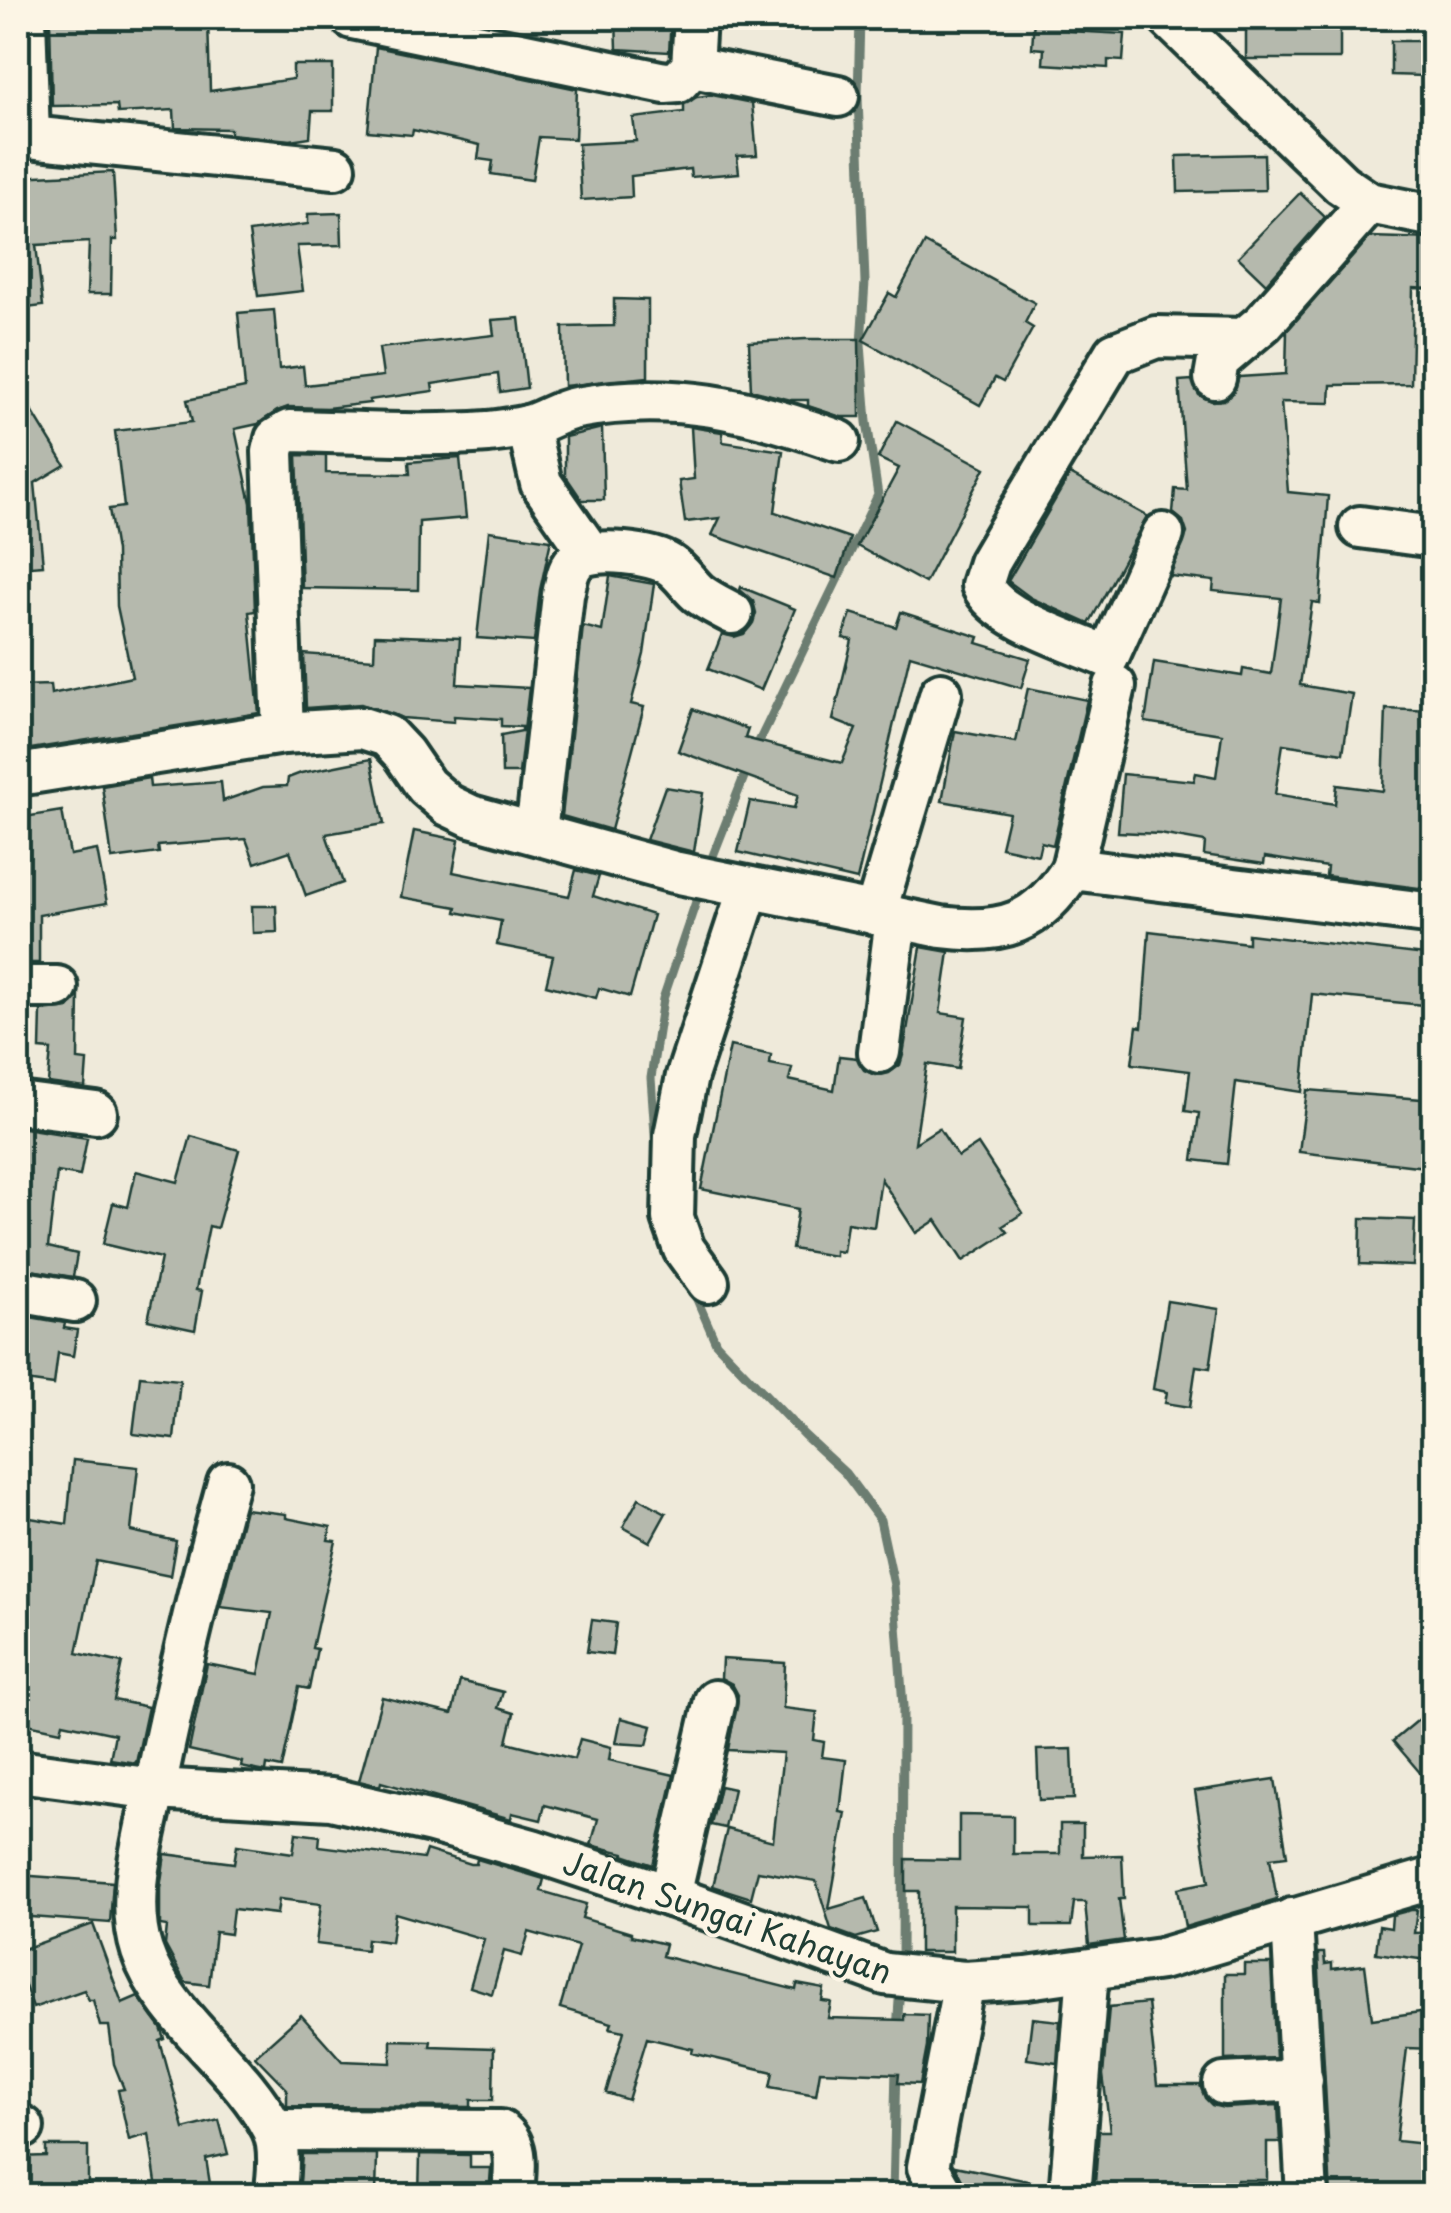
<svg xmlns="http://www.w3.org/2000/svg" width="1451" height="2213" font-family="'Playpen Sans',sans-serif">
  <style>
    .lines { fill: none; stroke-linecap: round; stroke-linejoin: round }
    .stream { stroke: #6c7d71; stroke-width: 9 }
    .building { fill: #b5b9ad; stroke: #1f3d34; stroke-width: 2.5 }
    .minor-casing { stroke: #1f3d34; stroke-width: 48 }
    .minor { stroke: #fcf5e5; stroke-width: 40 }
    .labels { text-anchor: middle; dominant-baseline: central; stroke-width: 8; stroke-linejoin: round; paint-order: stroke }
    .street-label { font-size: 32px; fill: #1f3d34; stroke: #fcf5e5 }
  </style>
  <rect width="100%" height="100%" fill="#efeada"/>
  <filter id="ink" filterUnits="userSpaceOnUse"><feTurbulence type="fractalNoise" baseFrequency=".01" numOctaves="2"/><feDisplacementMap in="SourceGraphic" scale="20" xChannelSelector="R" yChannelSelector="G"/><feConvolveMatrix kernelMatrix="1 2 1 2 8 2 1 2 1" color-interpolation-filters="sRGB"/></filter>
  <g filter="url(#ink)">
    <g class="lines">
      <g class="stream">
        <path d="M755,750L878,495L867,422L861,344L865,282L858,97L860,18"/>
        <path d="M707,871L749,764"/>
        <path d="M657,1162L651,1078L663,999L700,890"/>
        <path d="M692,1288L716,1343L804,1435L845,1473L880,1520L894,1585L903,1706L902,1966"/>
        <path d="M897,2030L900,1986"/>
        <path d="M893,2196L896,2066"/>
      </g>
    </g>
    <g class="building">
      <path d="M50,18H208L210,91L293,79V65H333V111H312L310,137L290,140L230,134V129L175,128L174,110L118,113L117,105L52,106Z"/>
      <path d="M616,18H671L669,52L617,49Z"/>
      <path d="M1034,18H1070L1069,31L1125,34L1123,61L1108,60V68L1043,64L1044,49L1032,48Z"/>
      <rect x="1246" y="18" width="94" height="41"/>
      <path d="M1391,41H1422L1423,76L1391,75Z"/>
      <path d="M376,47L577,89L575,139L539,137L532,180L491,174L493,161L478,159L480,145L413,130L412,135L368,131Z"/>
      <path d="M712,95L752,103L757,155L737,156L739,173L691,177L690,169L631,176L632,197L581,200L578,144L636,141L633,118L684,112V104L697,97Z"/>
      <path d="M1264,154L1265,190L1178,192L1177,156Z"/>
      <path d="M113,172L117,240H112L111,294H87L89,242L36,245L43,306L18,309V177Z"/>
      <path d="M1300,193L1325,217L1266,284L1238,257Z"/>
      <path d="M341,213L342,245L297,246L303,291L258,296L249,232L308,224V214Z"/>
      <path d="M1370,237L1434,239V289L1413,288L1411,384L1331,385L1330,403L1281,402L1288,492L1328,496L1320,603L1312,602L1300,685L1352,694L1343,753L1283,744L1275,794L1335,804L1337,785L1383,791L1386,709L1434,711V890L1326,876L1327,867L1265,857L1264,864L1204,855L1205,842L1160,834L1118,832L1123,774L1194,781L1196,773L1216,777L1222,734L1145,722L1154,662L1242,676L1243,669L1271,674L1281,598L1213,591L1214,581L1170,576L1187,533L1183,521L1173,513L1175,489L1187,490L1179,381L1192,380L1199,395L1212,401L1224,400L1232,394L1239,377L1286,374L1287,331Z"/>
      <path d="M925,243L1035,303L1025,323L1033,328L1003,382L995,378L980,405L863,340L889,293L896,297Z"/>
      <path d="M614,299L648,300V377L564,386L563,327L614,326Z"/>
      <path d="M274,310L279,369L303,366L305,385L383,376L379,348L494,335L492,320L519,318L527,388L500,392L498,374L432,384L433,391L369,400L370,403L327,408L288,407L277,411L258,424L235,429L251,503L255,611L249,612L259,713L18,751V686L50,685L51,694L132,677L117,606L116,551L109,509L124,507L115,431L192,422L187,400L245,388L238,313Z"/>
      <path d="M806,339H859L860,417H841L808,406V400H791L751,390L749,342Z"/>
      <path d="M18,388L65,465L35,483L43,565L18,567Z"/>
      <path d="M897,421L985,468L925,583L857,546L899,468L878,458Z"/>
      <path d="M691,427L722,432L723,442L783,451L775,512L850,538L837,578L712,535L720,518L685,522L679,481L694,479Z"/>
      <path d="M602,428L604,500H582L565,475V437Z"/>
      <path d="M297,455L326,456V473L410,474L409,462L460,458L466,518L419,522L418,590L302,588Z"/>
      <path d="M1070,474L1147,516L1089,624L1031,598L1008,581Z"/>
      <path d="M489,531L551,540L540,590L534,642L477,638Z"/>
      <path d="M610,576L654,584L644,654L631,704L644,707L611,830L562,816L583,626L602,631Z"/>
      <path d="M741,587L795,609L761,690L708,669L722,634L734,637L744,634L753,623L756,613L753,601L740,590Z"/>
      <path d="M901,612L979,637L977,643L1030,659L1021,688L910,655L857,880L738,852L750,801L794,808L798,795L678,751L693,709L748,729L745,738L842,763L856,729L833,720L852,640L843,638L851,613L896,627Z"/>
      <path d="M375,635L460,638L457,684L529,688L519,773H502L501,735L522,731V727L501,726V719L454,716V722L402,718L361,704L306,708L304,654L374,659Z"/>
      <path d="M1028,688L1087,700L1053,845L1041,842L1038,855L1001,847L1009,813L942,801L955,731L1016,742Z"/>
      <path d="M371,759L384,824L326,834L343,883L306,896L290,851L255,863L246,839L158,846L159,853L112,859L102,786L149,778L150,787L221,782L223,801L263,787L287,786L288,778L301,773Z"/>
      <path d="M665,787L703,793L694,852L646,840Z"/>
      <path d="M62,811L70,855L97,850L107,903L39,915V963H18V818Z"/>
      <path d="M414,831L459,840L453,872L569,896L576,870L599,876L593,896L653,915L630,997L599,988L596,998L546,985L553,956L497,945L501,921L456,912L457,907L401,897Z"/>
      <path d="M252,906H276L277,932L253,933Z"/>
      <path d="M1149,931L1248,943V934L1434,956V1006L1312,994L1302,1092L1236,1082L1227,1164L1193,1160L1199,1113L1185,1111L1190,1071L1132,1064L1137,1026L1142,1027Z"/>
      <path d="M921,947L949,952L940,1013L966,1017L958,1069L927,1064L915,1143L939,1128L958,1157L978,1144L1023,1213L1003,1226L1008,1232L963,1261L936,1220L916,1233L881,1179L874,1227L847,1223L843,1252L835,1251V1256L792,1249L798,1209L701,1189L730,1046L771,1055L770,1064L792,1068L789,1080L834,1090L839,1056L857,1058L864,1070L875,1075L889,1073L900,1065L903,1055Z"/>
      <path d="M79,994L78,1060L87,1061L85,1088L48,1083L51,1050L40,1049L41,1011L68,1008Z"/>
      <path d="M1307,1090L1434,1100V1168L1299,1152Z"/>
      <path d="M18,1127L87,1138L80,1176L57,1172L48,1247L77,1254L73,1277L18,1268Z"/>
      <path d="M191,1136L239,1150L217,1228L209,1226L196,1290L202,1291L195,1330L148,1320L161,1258L103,1244L113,1203L128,1207L136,1171L178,1182Z"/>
      <path d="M1361,1218L1415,1220L1413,1266L1360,1264Z"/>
      <path d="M1167,1301L1219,1309L1210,1368L1196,1366L1190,1407L1165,1403L1167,1392L1153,1389Z"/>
      <path d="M18,1315L65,1323L64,1328L77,1330L73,1356L58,1353L54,1385L18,1380Z"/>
      <path d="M140,1376L180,1380L174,1439L133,1434Z"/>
      <path d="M73,1460L138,1467L131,1531L176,1541L170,1576L96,1561L77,1653L122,1663L114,1700L148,1707L136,1763L110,1759L115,1734L63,1723L61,1731L18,1722V1516L67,1524Z"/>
      <path d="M639,1498L666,1513L650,1542L623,1527Z"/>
      <path d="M245,1509L286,1514V1518L331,1527L328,1540L336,1541L312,1648L317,1649L309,1689L299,1687L282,1768L267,1765L266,1772L241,1767L242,1762L189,1750L207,1664L259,1674L272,1613L220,1607Z"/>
      <path d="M592,1620L616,1623L612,1655L587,1652Z"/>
      <path d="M722,1659L785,1663L783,1708L817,1712L814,1740L824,1742L822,1757L846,1760L840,1812L846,1813L829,1909L866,1898L877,1932L856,1938L831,1929L816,1881L758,1871L751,1898L713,1886L727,1829L773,1841L783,1753L728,1750L738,1695L732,1684L721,1678Z"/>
      <path d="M460,1681L503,1692L498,1708L514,1713L507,1742L574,1759L580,1739L611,1747L609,1760L674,1775L653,1865L623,1855L624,1853L591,1845L598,1819L545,1805L541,1820L512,1813L511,1819L381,1782L380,1786L359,1781L382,1697L452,1714Z"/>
      <path d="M1434,1707V1789L1393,1741Z"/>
      <path d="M621,1718L652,1726L647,1745L616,1743Z"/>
      <path d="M1072,1749L1074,1799L1039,1800L1037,1750Z"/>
      <path d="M1275,1779L1287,1856L1270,1858L1277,1900L1185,1927L1178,1888L1209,1882L1195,1791Z"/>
      <path d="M720,1786L734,1789L725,1828L711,1825Z"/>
      <path d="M959,1815L1013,1816V1854H1060V1824H1083V1856L1122,1855L1124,1899H1119L1124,1940L1089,1945L1085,1902H1074L1071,1926H1033V1907L952,1906V1952H919V1891H906V1859L959,1860Z"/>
      <path d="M296,1833L320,1836L319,1846L423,1859L426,1850L470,1864H476L477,1859L544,1879L541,1891L586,1904L582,1918L631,1933V1936L665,1944L662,1956L796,1990L797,1984L824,1989L822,2001L831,2002L828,2018L904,2020V2014L928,2015L927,2047L920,2084L898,2083L899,2074L820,2071L816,2095L770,2087L773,2072L692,2053L693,2049L647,2038L628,2100L606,2093L624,2031L610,2028L612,2023L560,2008L578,1946L529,1932L522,1956L504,1951L492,1994L470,1987L484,1939L395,1913L391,1942L367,1939L366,1950L316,1944L321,1904L279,1899L277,1914L233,1909L230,1934L215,1932L209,1985L185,1982L165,1945L167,1926L160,1925V1888L165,1854L234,1863L237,1845L293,1853Z"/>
      <path d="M18,1875L113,1882L110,1923L18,1916Z"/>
      <path d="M1411,1910H1417L1414,1933L1434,1932V1961L1376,1953L1379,1926L1391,1928L1392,1915Z"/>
      <path d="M93,1924L122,2003L138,1996L161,2028L165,2039L160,2041L184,2129L219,2120L228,2154L206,2159L212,2196H158L149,2134L129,2140L118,2090L124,2089L114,2064L109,2026H100L93,2000H89L84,1990L33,2008L18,1967V1951Z"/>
      <path d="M1318,1953H1324L1325,1964L1332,1963V1969L1365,1965L1372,2019L1434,2010V2049L1407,2048L1396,2141L1434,2145V2196H1331Z"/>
      <path d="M1244,1964H1271L1276,2058L1225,2060V1974H1244Z"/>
      <path d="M1148,2003L1157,2085H1200L1205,2098L1212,2105L1224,2108L1278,2105L1280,2142H1267V2180H1237L1236,2196H1094L1099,2131H1110L1103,2075L1109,2007Z"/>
      <path d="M301,2015L342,2061L391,2063V2040L431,2041L430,2046L494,2048L493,2100H471V2107L287,2106V2089L255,2056Z"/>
      <path d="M1032,2018L1060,2021L1057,2063L1027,2059Z"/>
      <path d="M46,2146H88V2189L18,2188V2157L46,2156Z"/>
      <path d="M302,2154H377L376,2196H299Z"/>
      <path d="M420,2154L470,2155V2168H491L489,2196H419Z"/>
      <path d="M955,2166L1047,2185L1046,2196H969Z"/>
    </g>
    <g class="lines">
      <g class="minor-casing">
        <g id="minor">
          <path d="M352,18L665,83L678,82L692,67L695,18"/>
          <path d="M1169,18L1341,184L1369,203L1434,216"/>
          <path d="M692,67L838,96"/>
          <path d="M18,136L29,137L25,18"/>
          <path d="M29,137L335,168"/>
          <path d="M1215,378L1218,361L1244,339"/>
          <path d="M528,426L541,483L590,553"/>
          <path d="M1360,527L1434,537"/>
          <path d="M1163,534L1108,657C1072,641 998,620 982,585L989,563L1006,534L1115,353L1156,337L1244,339L1263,323L1369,203"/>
          <path d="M283,733L273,452L276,439L289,431C355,432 422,437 488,432C503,430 520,429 534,424C548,419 560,411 576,408C673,390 749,409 839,441"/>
          <path d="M18,775L283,733L362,728L387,736L404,754L426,786L448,805L471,816L674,872L941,927C1003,935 1038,924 1072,869L1434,914"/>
          <path d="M536,833L563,595C566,583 567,567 578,559C595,546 653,554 670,565C681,572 688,584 698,593C708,601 721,607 732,613"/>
          <path d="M1072,869L1115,686"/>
          <path d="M875,914L941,693"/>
          <path d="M18,987H57"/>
          <path d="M879,1052L896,918"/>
          <path d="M18,1103L96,1113"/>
          <path d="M708,1282L684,1249L673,1218L675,1135L687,1076L749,888"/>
          <path d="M18,1291L75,1301"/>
          <path d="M228,1483C201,1581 178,1678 157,1778C146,1832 124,1896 142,1951C164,2018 240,2065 272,2128C281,2146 278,2176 275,2196"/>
          <path d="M18,1771L155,1789L331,1799L432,1822L532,1850L670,1896L885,1974L964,1982L1027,1978L1161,1959L1434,1878"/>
          <path d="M670,1896L715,1701"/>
          <path d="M1292,1919L1307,2196"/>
          <path d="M1224,2084L1302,2080"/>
          <path d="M18,2129L23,2127"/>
          <path d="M274,2130L500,2131C521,2145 514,2172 513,2196"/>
          <path d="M945,2196L928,2167L964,1982"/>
          <path d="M1070,2196L1088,1971"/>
        </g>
      </g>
      <use href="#minor" class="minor"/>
    </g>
  </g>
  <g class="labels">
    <g class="street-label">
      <text transform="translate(728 1916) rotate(19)">Jalan Sungai Kahayan</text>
    </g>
  </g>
  <rect width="1451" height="2213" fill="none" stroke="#fcf5e5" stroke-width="60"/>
  <rect x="30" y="30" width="1391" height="2153" fill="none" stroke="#1f3d34" stroke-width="4" filter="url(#ink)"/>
</svg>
